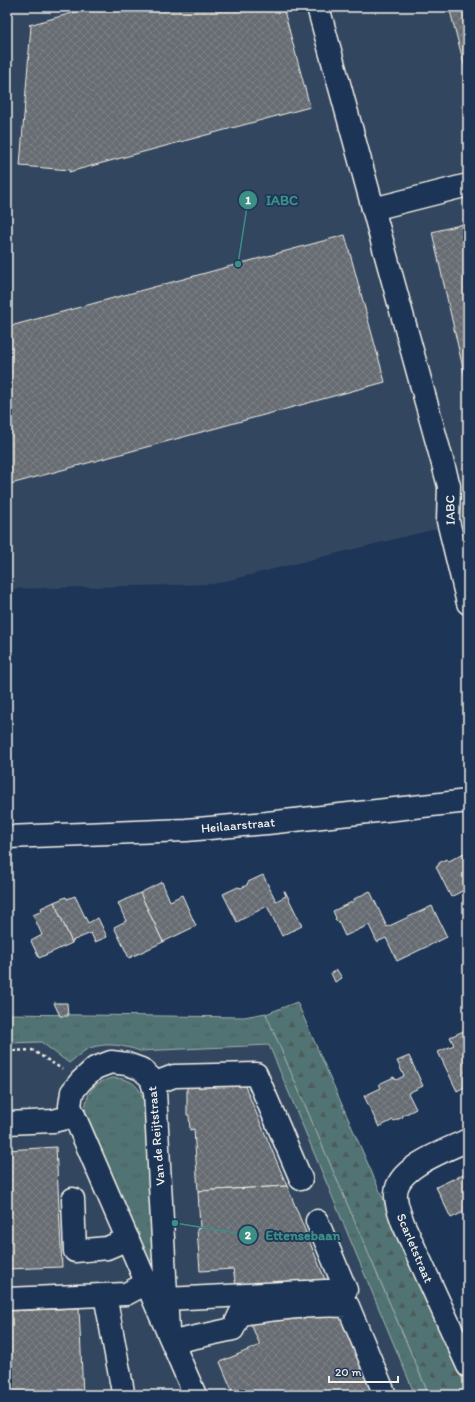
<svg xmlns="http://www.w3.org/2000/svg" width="475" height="1402" font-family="Itim,sans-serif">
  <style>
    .built { fill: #33465f }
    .grass { fill: url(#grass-tufts); stroke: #a2b2ae }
    .forest { fill: url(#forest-firs); stroke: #a2b2ae }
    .building { fill: url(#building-cross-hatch); stroke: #f4f1e8 }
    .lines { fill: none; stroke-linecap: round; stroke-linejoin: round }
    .minor-casing { stroke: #f4f1e8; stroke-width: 25 }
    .path { stroke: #f4f1e8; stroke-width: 2.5; stroke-dasharray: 3 3; stroke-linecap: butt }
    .minor { stroke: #1d3557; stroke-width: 22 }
    .labels { text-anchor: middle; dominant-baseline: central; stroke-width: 3.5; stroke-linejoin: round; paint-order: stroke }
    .street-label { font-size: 13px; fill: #f4f1e8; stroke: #1d3557 }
    .leader { fill: none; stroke: #3d8f86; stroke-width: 1.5 }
    .callout-dot { fill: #3d8f86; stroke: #1d3557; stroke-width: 1.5 }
    .mark-label { font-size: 12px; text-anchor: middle; font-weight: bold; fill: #fff }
    .callout-label { font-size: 14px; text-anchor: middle; font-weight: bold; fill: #3d8f86; stroke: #1d3557; stroke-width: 3.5; stroke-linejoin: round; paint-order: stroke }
  </style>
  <defs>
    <pattern id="grass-tufts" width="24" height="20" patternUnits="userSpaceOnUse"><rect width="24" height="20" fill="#517373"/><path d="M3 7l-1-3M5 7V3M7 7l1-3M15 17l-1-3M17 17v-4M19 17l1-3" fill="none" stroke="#4d5b5a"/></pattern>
    <pattern id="forest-firs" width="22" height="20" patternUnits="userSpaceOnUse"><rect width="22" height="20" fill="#517373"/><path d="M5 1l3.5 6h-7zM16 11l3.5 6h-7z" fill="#4d5b5a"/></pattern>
    <pattern id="building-cross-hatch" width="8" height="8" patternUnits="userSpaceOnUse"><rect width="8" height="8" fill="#666c72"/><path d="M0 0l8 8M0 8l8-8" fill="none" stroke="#7c8186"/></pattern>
  </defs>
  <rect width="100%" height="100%" fill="#1d3557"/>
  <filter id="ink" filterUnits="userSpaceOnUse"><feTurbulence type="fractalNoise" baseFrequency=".025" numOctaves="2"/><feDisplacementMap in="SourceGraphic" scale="8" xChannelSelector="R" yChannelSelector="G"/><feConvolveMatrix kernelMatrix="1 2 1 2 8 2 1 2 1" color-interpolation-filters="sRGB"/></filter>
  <g filter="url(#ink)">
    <g class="built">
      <path d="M7,7H468V521L213,584L7,589Z"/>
      <path d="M41,1042L111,1045L130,1047L140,1051L269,1045L415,1395H7V1043Z"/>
    </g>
    <g class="grass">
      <path d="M266,1013L429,1395H415L269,1045L140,1051C123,1045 101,1041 84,1051C79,1055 74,1059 69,1063L41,1042L7,1043V1014L244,1017Z"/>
      <path d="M112,1078C134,1078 142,1088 145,1109L154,1254L153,1260H148L85,1112C86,1093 93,1083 112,1078Z"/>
    </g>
    <path class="forest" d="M297,1002L468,1392V1395H429L266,1014Z"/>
    <g class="building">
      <path d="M94,7H283L310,107L69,172L70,170L20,166L31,26L29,25Z"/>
      <path d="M449,7H468V79Z"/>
      <path d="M468,223V390L432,232Z"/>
      <path d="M345,235L385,382L7,485V327Z"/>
      <path d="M468,851V888L451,897L436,867L438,866L439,863L446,859L449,861Z"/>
      <path d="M263,875L276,901L286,896L284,891H285L302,926L282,936L267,906L237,922L223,894L238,887L241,888L247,885L248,882Z"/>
      <path d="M162,882L170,901L182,895L196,926L163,942L140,893Z"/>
      <path d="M370,891L387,927L432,906L447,937L397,961L386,938L377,942L369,925L345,936L338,921L337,922L335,919L336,918L333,911L354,901V899Z"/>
      <path d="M140,893L163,942L129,958L114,927L126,921L118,903Z"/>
      <path d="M75,896L88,923L98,918L107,937L95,942L91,933L72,941V943L54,902L66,897L67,899Z"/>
      <path d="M54,902L72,943L39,958L31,941L42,935L33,915L42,911L41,908Z"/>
      <path d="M337,970L342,978L335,982L331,973Z"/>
      <path d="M54,1003H67L68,1016H60Z"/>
      <path d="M468,1029V1085L457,1091L438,1052L454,1045L450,1037Z"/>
      <path d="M409,1056L423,1086L408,1093L416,1109L402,1116L403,1117L394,1121L393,1120L379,1127L364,1096L381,1088L379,1084L394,1077L396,1080L404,1076L397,1061Z"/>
      <path d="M244,1084L287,1186L198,1191L194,1129L190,1130L189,1115H187V1087Z"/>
      <path d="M56,1147L62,1267L7,1269V1150Z"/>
      <path d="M468,1171V1210L451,1218L436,1187L453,1179V1180Z"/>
      <path d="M287,1186L328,1287L237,1291L233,1269L200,1271L197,1229L200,1228L198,1191Z"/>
      <path d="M79,1308L83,1395H7V1311Z"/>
      <path d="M340,1312L375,1395H234L220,1362L260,1345L248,1317Z"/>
    </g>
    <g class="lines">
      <g class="minor-casing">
        <g id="minor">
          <path d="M318,7L449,486L448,521L468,603"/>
          <path d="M373,209L468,185"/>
          <path d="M7,837L186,830L267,823L468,801"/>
          <path d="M153,1084L174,1076L256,1074L301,1179"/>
          <path d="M7,1123L53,1121L74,1116"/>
          <path d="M468,1140C447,1150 397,1167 396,1193C395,1203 400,1214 403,1223L468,1366"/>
          <path d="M73,1199L75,1251L107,1248L128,1239"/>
          <path d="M105,1295L123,1392"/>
          <path d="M7,1299L126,1294L147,1283"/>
          <path d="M166,1299L346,1290L317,1221"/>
          <path d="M168,1331L155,1092L151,1078L141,1069L127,1064L111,1062L95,1068L81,1081L72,1092L70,1106L195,1395"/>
          <path d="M173,1342L233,1329L240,1314C276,1309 312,1304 348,1306L385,1395"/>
        </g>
      </g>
      <path class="path" d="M7,1051L32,1050L62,1069"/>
      <use href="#minor" class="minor"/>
    </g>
  </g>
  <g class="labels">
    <g class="street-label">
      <text transform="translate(450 510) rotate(-91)">IABC</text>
      <text transform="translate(238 825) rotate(-5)">Heilaarstraat</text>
      <text transform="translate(156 1136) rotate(-95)">Van de Reijtstraat</text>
      <text transform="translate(415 1248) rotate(67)">Scarletstraat</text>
    </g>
  </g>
  <path class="leader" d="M238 264L248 200M175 1223L248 1235"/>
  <g class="callout-dot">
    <circle cx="238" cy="264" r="4"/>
    <circle cx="175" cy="1223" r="4"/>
    <circle cx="248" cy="200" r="10"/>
    <circle cx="248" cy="1235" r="10"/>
  </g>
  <g class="mark-label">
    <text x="248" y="204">1</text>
    <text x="248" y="1239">2</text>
  </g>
  <g class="callout-label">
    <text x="282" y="205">IABC</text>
    <text x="303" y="1240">Ettensebaan</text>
  </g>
  <rect width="475" height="1402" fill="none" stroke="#1d3557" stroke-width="24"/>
  <rect x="12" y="12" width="451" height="1378" fill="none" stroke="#f4f1e8" stroke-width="1.5" filter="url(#ink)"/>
  <path d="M329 1376v6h69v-6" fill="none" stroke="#f4f1e8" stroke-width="2"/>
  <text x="335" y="1376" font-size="12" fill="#f4f1e8" stroke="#1d3557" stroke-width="3" paint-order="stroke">20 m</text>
</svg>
